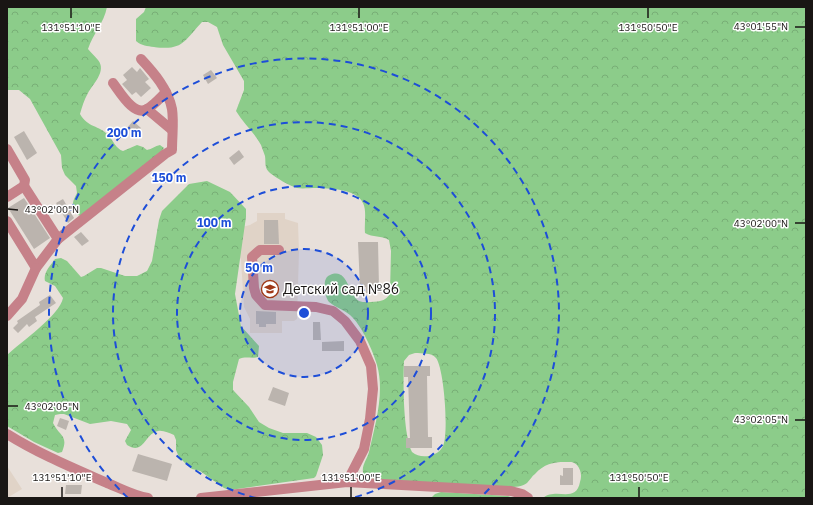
<svg xmlns="http://www.w3.org/2000/svg" width="813" height="505" font-family="'IBM Plex Sans',sans-serif">
  <style>
    .built { fill: #e0d3c7 }
    .forest { fill: url(#forest-crowns); fill-rule: evenodd }
    .building { fill: #bbb4ae }
    .lines { fill: none; stroke-linecap: round; stroke-linejoin: round }
    .street { stroke: #c68189; stroke-width: 10 }
    .ticks { fill: none; stroke: #191614; stroke-width: 1.5 }
    .ring { fill: none; stroke: #1d4ed8; stroke-width: 2; stroke-dasharray: 7 5 }
    .labels { text-anchor: middle; dominant-baseline: central; stroke-width: 3; stroke-linejoin: round; paint-order: stroke }
    .poi-label { font-size: 14px; fill: #191614; stroke: #fff; text-anchor: start }
    .ticks-label { font-size: 10px; text-anchor: middle; fill: #191614; stroke: #fff; stroke-width: 3; stroke-linejoin: round; paint-order: stroke }
    .centre { fill: #1d4ed8; stroke: #fff; stroke-width: 2 }
    .ring-label { font-size: 12px; text-anchor: middle; font-weight: bold; fill: #1d4ed8; stroke: #fff; stroke-width: 3; stroke-linejoin: round; paint-order: stroke }
  </style>
  <defs>
    <pattern id="forest-crowns" width="20" height="18" patternUnits="userSpaceOnUse"><rect width="20" height="18" fill="#8ccc8a"/><path d="M2 6a3 3 0 1 1 6 0M12 15a3 3 0 1 1 6 0" fill="none" stroke="#78ae76"/></pattern>
  </defs>
  <rect width="100%" height="100%" fill="#e8e0da"/>
  <g class="built">
    <path d="M257,213H285V219L298,223L299,252L297,319L294,321H282V333H250V319L244,307L241,260L238,253L234,229L250,225L257,221Z"/>
    <path d="M7,466L22,489L7,498Z"/>
  </g>
  <g class="forest">
    <path d="M7,7H107C104,23 93,34 88,49C91,53 95,56 98,60C107,71 93,84 88,93C84,100 82,107 80,114C88,128 99,125 108,135C113,140 116,149 123,151L137,145L143,147L147,150C152,149 155,146 160,145L164,148L159,154L81,216L78,215C72,205 71,204 77,193L76,186L65,175L62,168L61,155L30,99L19,90H7Z"/>
    <path d="M146,7H806V498H543C556,487 576,504 580,482C582,476 581,470 577,465C573,461 570,462 565,462C553,462 544,464 535,474C532,476 530,480 527,483C522,487 515,487 509,487L373,479L364,475C360,467 367,460 369,452C375,425 385,393 377,365C373,351 361,324 350,315C344,310 335,307 329,302C325,297 324,287 325,281C326,278 327,276 330,275C348,267 348,295 359,301C364,303 374,302 380,301C385,300 389,297 390,292L391,251L389,240C381,235 373,238 365,233C364,224 367,211 363,203C357,189 328,188 315,188C310,188 302,189 297,188C288,185 278,179 270,173C264,168 266,163 265,156C264,153 262,148 261,145C254,132 243,123 236,111L244,90V81L223,45L217,27L208,22H202C184,41 183,51 154,47C147,46 142,46 136,41V19L144,12ZM415,353C422,354 431,352 436,358C444,368 449,433 443,446C440,452 436,454 429,456C422,457 417,456 412,452C403,434 403,381 404,361L409,355Z"/>
    <path d="M207,181L230,192L246,209V217L235,294L241,326L259,346L258,357C251,359 246,356 239,359L233,382V390L249,407L259,422L269,428L283,433H307L316,437L322,445L323,455L316,476L314,478L230,490L224,488L200,471L192,469L186,464L179,457L176,450V440L174,435C169,433 163,430 158,431C145,433 144,456 127,445L125,441L131,430L127,424L111,421L90,424L64,414H60L55,415L53,423C59,436 69,435 62,452L58,453L34,442L7,426V355C21,342 60,315 63,298L55,286L45,281C43,273 50,266 55,259L61,258L67,261L81,277L84,276L97,268H101L125,276H137L147,271L152,261L159,220L162,211L189,184Z"/>
    <path d="M441,492L508,496L514,498H431L435,494Z"/>
  </g>
  <g class="building">
    <path d="M132,67L137,72L140,68L149,79L145,82L151,88L141,97L136,92L132,95L122,84L127,80L123,75Z"/>
    <path d="M211,70L217,78L208,84L203,75Z"/>
    <path d="M133,121L141,128L135,135L127,128Z"/>
    <path d="M24,131L37,153L27,160L14,137Z"/>
    <path d="M239,150L244,157L234,165L229,158Z"/>
    <path d="M24,198L50,238L34,249L8,208Z"/>
    <path d="M63,199L74,218L68,223L56,203Z"/>
    <path d="M264,220H278L279,244H264Z"/>
    <path d="M81,232L89,241L82,246L74,237Z"/>
    <path d="M358,242H378L379,287H374V293H366V287L360,288Z"/>
    <path d="M50,295L56,303L35,317L37,321L29,327L27,324L18,333L13,328L18,323L17,321L40,305L39,302Z"/>
    <path d="M256,311L276,312V324H266V327H259V324H256Z"/>
    <path d="M313,322H320L321,340H313Z"/>
    <path d="M344,341V351H322V342Z"/>
    <path d="M404,366H430V376H427L428,437H432V448H406V438H410L408,377H404Z"/>
    <path d="M273,387L289,393L285,406L268,400Z"/>
    <path d="M60,418L69,421L66,430L57,426Z"/>
    <path d="M138,454L172,464L167,481L132,471Z"/>
    <path d="M563,468H573V485H560V475L563,476Z"/>
    <path d="M66,485H82L81,494H65Z"/>
  </g>
  <g class="lines">
    <g class="street">
      <path d="M113,83C120,92 134,117 147,109C154,105 160,98 166,92"/>
      <path d="M147,109L172,130"/>
      <path d="M7,149L25,180L24,186L7,197"/>
      <path d="M7,221L36,268L58,239L24,186"/>
      <path d="M58,239L165,154L172,150C172,136 174,122 172,109C168,89 154,73 141,59"/>
      <path d="M279,250H260L252,257L254,288L256,295L265,305L316,307L333,311L345,321L360,341L371,366L373,389L370,419L364,449L347,482"/>
      <path d="M7,316L22,299L36,268"/>
      <path d="M7,434C39,454 73,468 107,483C120,488 134,496 148,498"/>
      <path d="M201,498L347,482L511,491L522,494L528,498"/>
    </g>
  </g>
  <path class="ticks" d="M71,18V8M359,18V8M648,18V8M795,27H805M8,209L18,210M795,223H805M8,406H18M795,420H805M62,497V487M351,497V487M639,497V487"/>
  <circle cx="304" cy="313" r="64" fill="#1d4ed8" fill-opacity=".12"/>
  <g class="ring">
    <circle cx="304" cy="313" r="64"/>
    <circle cx="304" cy="313" r="127"/>
    <path d="M256 498A191 191 0 1 1 352 498"/>
    <path d="M128 498A255 255 0 1 1 480 498"/>
  </g>
  <defs>
    <g id="school-ring" transform="scale(0.9)"><circle r="9.5" fill="#fff" stroke="#9f3817" stroke-width="1.5"/><path d="M0-5L7-2L0 1L-7-2ZM-4 1L0 2.5L4 1V4Q0 6-4 4Z" fill="#9f3817"/></g>
  </defs>
  <g fill-rule="evenodd">
    <use href="#school-ring" x="270" y="289"/>
  </g>
  <g class="labels">
    <g class="poi-label">
      <text x="283" y="289">Детский сад №86</text>
    </g>
  </g>
  <g class="ticks-label">
    <text x="761" y="30">43°01'55"N</text>
    <text x="71" y="31">131°51'10"E</text>
    <text x="359" y="31">131°51'00"E</text>
    <text x="648" y="31">131°50'50"E</text>
    <text x="52" y="213">43°02'00"N</text>
    <text x="761" y="227">43°02'00"N</text>
    <text x="52" y="410">43°02'05"N</text>
    <text x="761" y="423">43°02'05"N</text>
    <text x="62" y="481">131°51'10"E</text>
    <text x="351" y="481">131°51'00"E</text>
    <text x="639" y="481">131°50'50"E</text>
  </g>
  <circle cx="304" cy="313" r="6" class="centre"/>
  <g class="ring-label">
    <text x="124" y="137">200 m</text>
    <text x="169" y="182">150 m</text>
    <text x="214" y="227">100 m</text>
    <text x="259" y="272">50 m</text>
  </g>
  <rect width="813" height="505" fill="none" stroke="#191614" stroke-width="16"/>
</svg>
